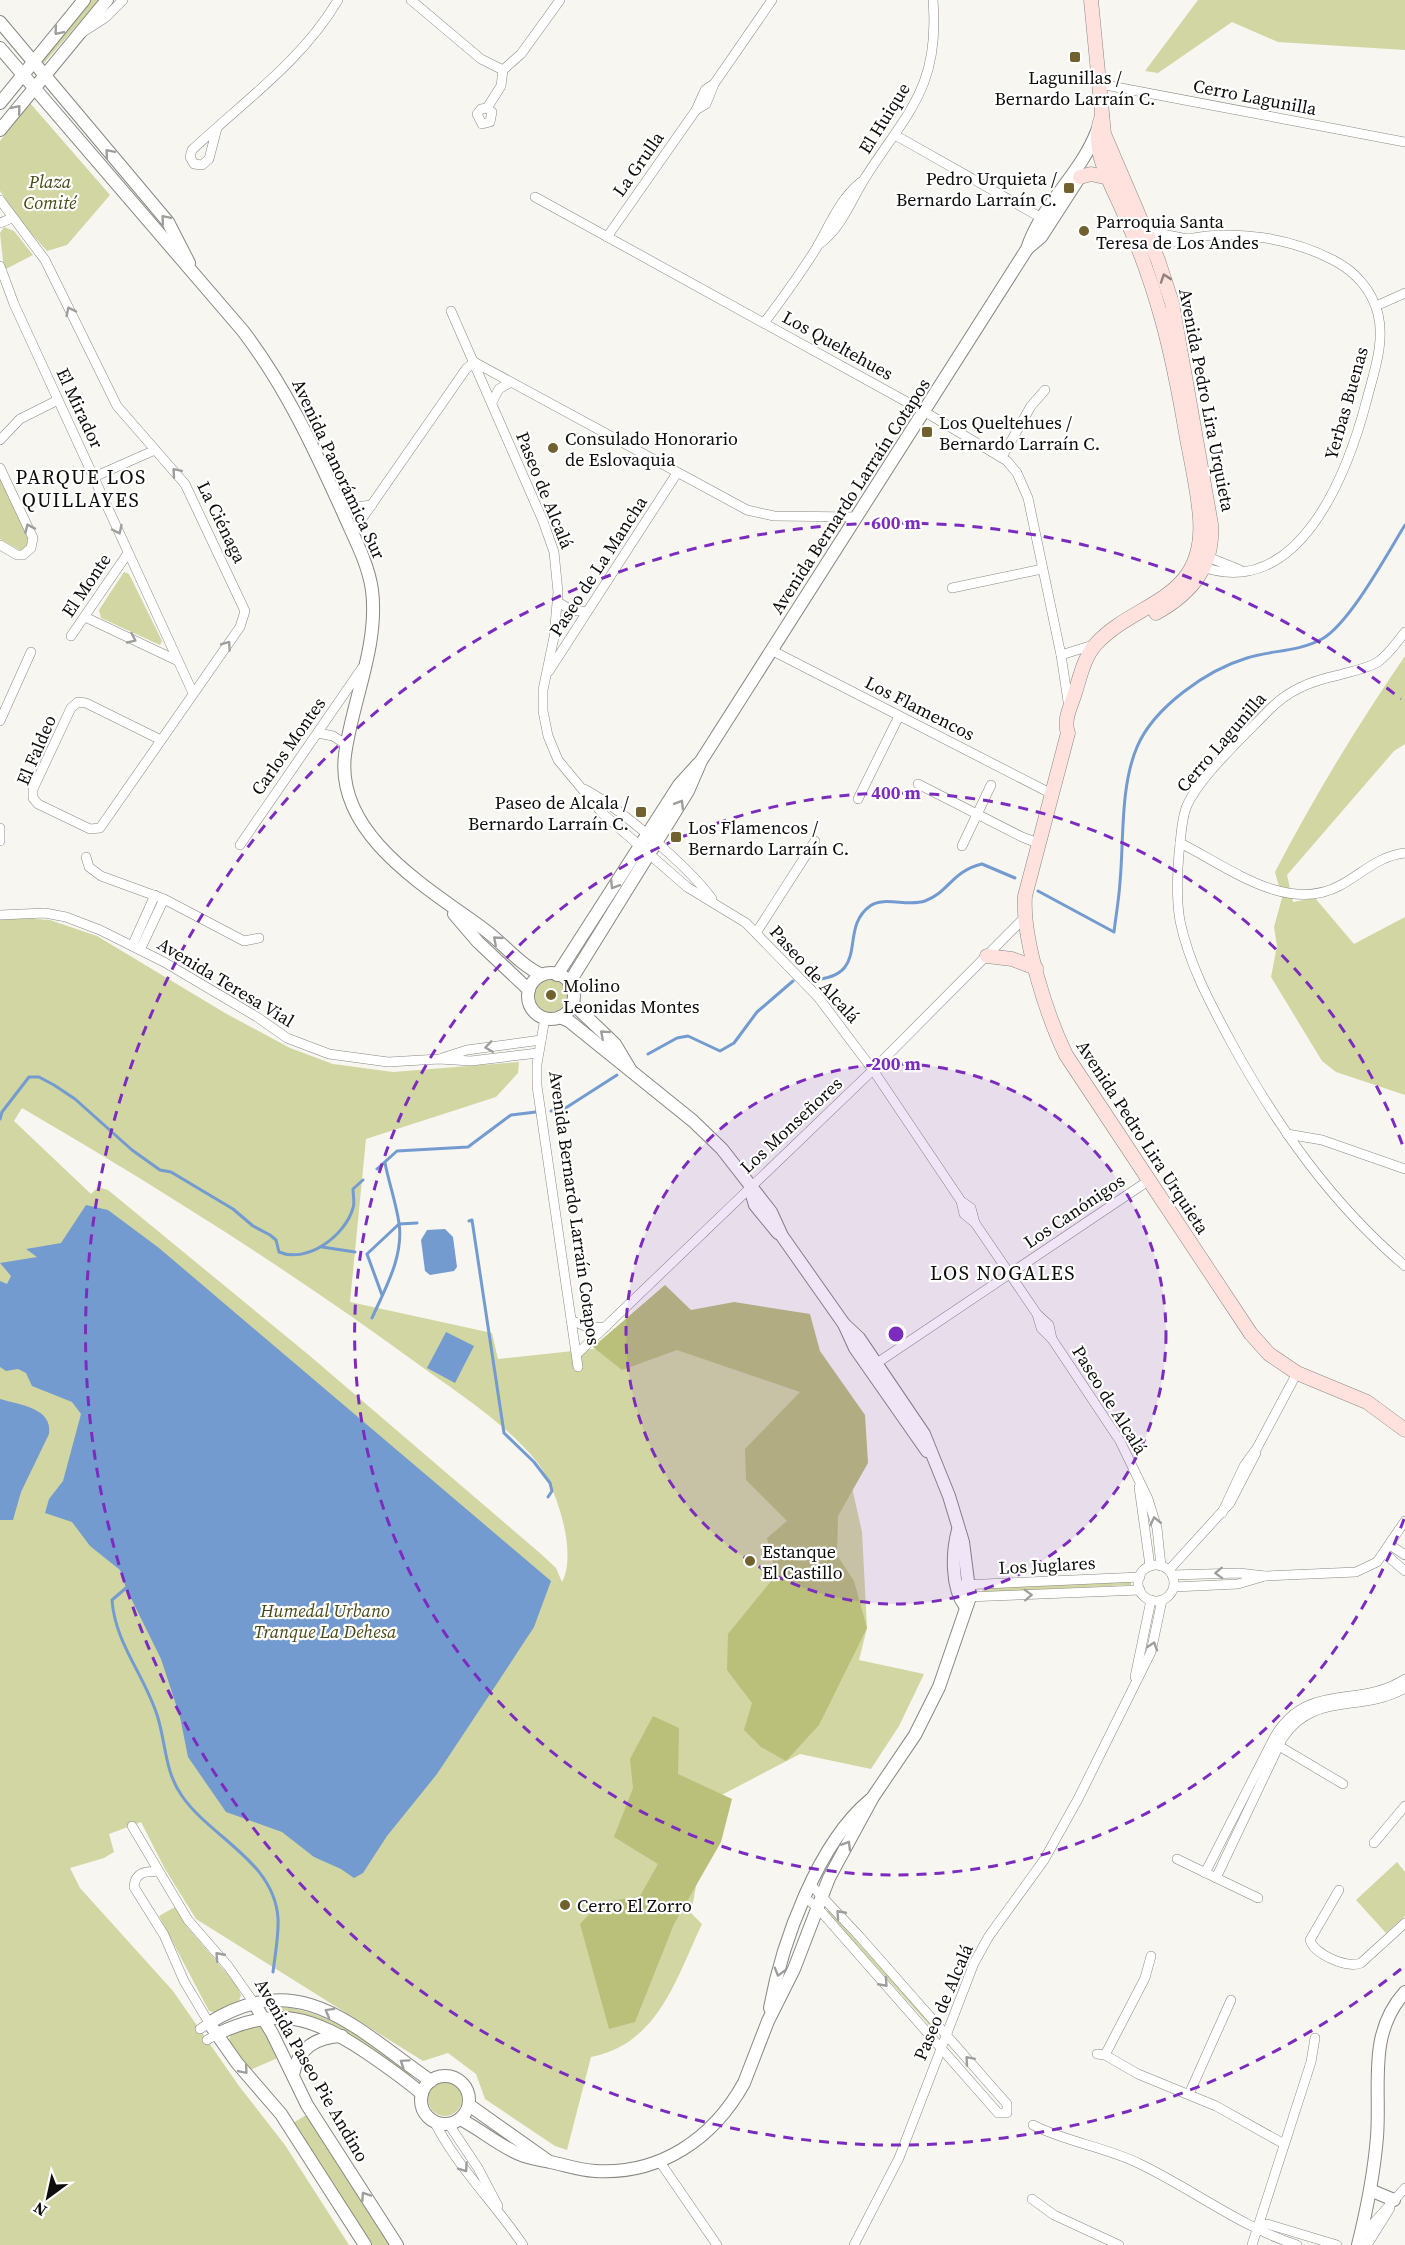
<svg xmlns="http://www.w3.org/2000/svg" width="1405" height="2245" font-family="'Source Serif 4',serif">
  <style>
    .green { fill: #d2d6a3; fill-rule: evenodd }
    .forest { fill: #babf7a }
    .water { fill: #739bd0 }
    .lines { fill: none; stroke-linecap: round; stroke-linejoin: round }
    .stream { stroke: #739bd0; stroke-width: 3 }
    .minor-casing { stroke: #888883; stroke-width: 10 }
    .tertiary-casing { stroke: #888883; stroke-width: 14 }
    .secondary-casing { stroke: #888883; stroke-width: 15 }
    .minor { stroke: #fff; stroke-width: 9 }
    .tertiary { stroke: #fff; stroke-width: 12 }
    .secondary { stroke: #ffe2dd; stroke-width: 14 }
    .oneway { stroke: #9e9e9d }
    .oneway2 { stroke: #92827e }
    .ring { fill: none; stroke: #7b2cbf; stroke-width: 3; stroke-dasharray: 10 8 }
    .poi-dot { fill: #70612e; stroke: #fff; stroke-width: 2 }
    .labels { text-anchor: middle; dominant-baseline: central; stroke-width: 4.5; stroke-linejoin: round; paint-order: stroke }
    .poi-label { font-size: 18px; fill: #0d0d0b; stroke: #fff; text-anchor: start }
    .street-label { font-size: 18px; fill: #0d0d0b; stroke: #fff }
    .park-label { font-size: 18px; font-style: italic; fill: #484a16; stroke: #fff }
    .neighbourhood-label { font-size: 20px; letter-spacing: 1.5px; fill: #0d0d0b; stroke: #fff }
    .centre { fill: #7b2cbf; stroke: #fff; stroke-width: 3 }
    .ring-label { font-size: 18px; text-anchor: middle; font-weight: bold; fill: #7b2cbf; stroke: #fff; stroke-width: 4.5; stroke-linejoin: round; paint-order: stroke }
  </style>
  <rect width="100%" height="100%" fill="#f7f6f1"/>
  <g class="green">
    <path d="M91,0H99L44,63L42,61L45,55Z"/>
    <path d="M1198,0H1405V50L1278,42L1232,22L1158,73L1145,71Z"/>
    <path d="M30,103L110,195L67,245L47,251L20,221L0,191V141Z"/>
    <path d="M4,227L14,231L33,255L4,270L0,233Z"/>
    <path d="M0,476L28,538L27,545L21,551L0,539Z"/>
    <path d="M124,572L129,574L162,641L160,645L101,618L99,610Z"/>
    <path d="M1405,656V744L1394,751L1287,875L1293,902L1315,898L1354,944L1405,917V1095L1336,1072L1322,1061L1271,977L1277,946L1274,927L1282,898L1275,872C1314,797 1357,726 1405,656Z"/>
    <path d="M24,918L50,920L97,936L225,1013L290,1048L333,1064L393,1072L519,1062L518,1073L496,1097L366,1139L350,1302L492,1333L498,1359L749,1332L839,1430L862,1532L867,1628L859,1660L924,1674L899,1726L871,1769L800,1754L712,1800L691,1913L702,1924C676,1979 658,2044 591,2057L567,2150L555,2146L485,2099L476,2074L448,2053L423,2061L196,1919L165,1869L141,1822L109,1834L114,1852L104,1858L70,1868L80,1888L173,1991L239,2086L285,2145L349,2245H0V920ZM22,1108C156,1186 286,1268 411,1359C453,1390 504,1421 537,1462C556,1486 578,1553 562,1582L556,1568L541,1554L310,1356L108,1190L98,1187L91,1194L14,1121Z"/>
    <circle cx="551" cy="996" r="16"/>
    <path d="M1131,1581V1585L982,1592V1588Z"/>
    <path d="M1397,1862L1405,1872V1916L1386,1933L1356,1900Z"/>
    <path d="M175,1907L188,1928L236,1984L241,1995L239,2001L216,2013L209,2011L159,1916Z"/>
    <path d="M828,1910L932,2024L931,2027L828,1913Z"/>
    <path d="M282,2007C333,2012 370,2045 412,2072L411,2076L329,2023L311,2016L283,2012Z"/>
    <path d="M260,2025L265,2028L280,2057L250,2070L229,2043L230,2033Z"/>
    <circle cx="445" cy="2099" r="17"/>
    <path d="M308,2114L391,2245H371L293,2123Z"/>
  </g>
  <g class="forest">
    <path d="M665,1285L691,1310L734,1302L810,1314L820,1351L865,1415L868,1463L838,1516L837,1555L854,1581L867,1628L819,1725L786,1761L761,1747L744,1730L752,1703L727,1670L728,1634L776,1575L767,1538L787,1521L746,1480L745,1449L800,1392L677,1350L622,1370L593,1347Z"/>
    <path d="M653,1716L679,1728L678,1774L732,1799L721,1842L674,1924L635,2022L609,2029L580,1924L600,1903L640,1896L658,1864L614,1837L633,1788L630,1759Z"/>
  </g>
  <g class="water">
    <path d="M86,1205L108,1210L159,1248L551,1581L534,1627L496,1685L437,1774L387,1836L363,1873L354,1878L341,1869L314,1857L282,1832L226,1812L188,1757L180,1717L161,1659L126,1588L120,1570L90,1546L72,1522L45,1513L49,1499L63,1481L81,1414L72,1402L32,1386L26,1373L18,1369L6,1371L0,1367V1281L7,1284L11,1276L0,1263L37,1257L26,1249L61,1243Z"/>
    <path d="M445,1229L453,1237L457,1267L454,1271L430,1275L425,1271L421,1240L427,1230Z"/>
    <path d="M446,1332L474,1346L455,1383L427,1368Z"/>
    <path d="M0,1399C20,1405 53,1408 49,1434L21,1492L13,1520H0Z"/>
  </g>
  <g class="lines">
    <g class="stream">
      <path d="M1038,891L1114,932C1116,915 1119,899 1120,882C1124,840 1120,787 1137,747C1154,707 1207,670 1247,658C1272,650 1298,652 1322,639C1350,623 1387,554 1405,525"/>
      <path d="M811,980C873,977 837,930 870,906C884,896 908,907 925,901C949,892 952,871 982,864L1015,878"/>
      <path d="M648,1054L677,1038L688,1036L720,1051L734,1043L757,1012L793,981"/>
      <path d="M551,1111L564,1109L617,1075"/>
      <path d="M0,1119L2,1112L29,1077H39L54,1085L75,1099L132,1150L160,1170L171,1172L233,1209L253,1226L270,1235L276,1240L279,1252C307,1264 345,1236 353,1208C355,1203 353,1195 353,1189L363,1180"/>
      <path d="M377,1169L397,1151L468,1147L511,1115L536,1112"/>
      <path d="M469,1221L472,1220L504,1433L534,1462L550,1483L552,1491L548,1497"/>
      <path d="M322,1247L355,1252"/>
      <path d="M382,1295L367,1254L399,1224L417,1223"/>
      <path d="M372,1318C385,1289 404,1256 399,1223C396,1203 389,1183 385,1163"/>
      <path d="M126,1588L112,1600C115,1644 146,1677 158,1718C166,1745 165,1772 182,1796C211,1838 274,1861 278,1918C279,1935 275,1955 273,1972"/>
    </g>
    <g class="minor-casing">
      <g id="minor">
        <path d="M411,0L481,59L503,70"/>
        <path d="M83,32L105,18L123,0"/>
        <path d="M1100,84L1405,142"/>
        <path d="M487,108L492,112L490,122L482,124L477,114L481,109L487,108L501,86L503,70L521,54L560,0"/>
        <path d="M696,110L706,104L714,84L772,0"/>
        <path d="M217,128L209,159L202,165L194,164L190,157L192,150C243,102 302,61 338,0"/>
        <path d="M895,135L1047,221"/>
        <path d="M535,197L925,412L1007,461L1017,473L1028,498L1061,655L1069,708"/>
        <path d="M0,200L45,260L117,406L185,484L245,611L240,627L100,828L90,829L38,804L33,798V789L71,708L78,702L86,703L161,740"/>
        <path d="M0,223L12,218"/>
        <path d="M1146,231L1188,239"/>
        <path d="M607,237L696,110L705,90L714,84"/>
        <path d="M818,245C842,228 850,202 865,178C908,111 940,87 933,0"/>
        <path d="M1147,246C1160,245 1174,242 1187,239C1234,229 1291,238 1333,260C1355,271 1372,290 1378,314C1385,342 1374,372 1367,399C1348,472 1299,603 1200,566"/>
        <path d="M0,266L14,304L193,693"/>
        <path d="M1376,306L1405,293"/>
        <path d="M451,311L543,521L554,552L558,592L554,637L543,690V711L548,736L558,760L602,813L687,887L746,923L818,997L873,1070L961,1201L971,1208L975,1223"/>
        <path d="M764,323C782,299 801,273 817,247C830,224 840,199 861,182"/>
        <path d="M492,402L499,389L511,382"/>
        <path d="M0,440L20,419L58,400"/>
        <path d="M1002,457L1031,406L1045,390"/>
        <path d="M0,468L33,538L31,548L23,555H17L0,545"/>
        <path d="M94,477L155,450"/>
        <path d="M337,501L355,507L372,505"/>
        <path d="M352,533L466,369L474,362L747,510L774,516L857,517"/>
        <path d="M1203,555L1240,570"/>
        <path d="M952,588L1042,569"/>
        <path d="M558,602L571,610L587,612"/>
        <path d="M85,617L178,661"/>
        <path d="M1405,632C1397,642 1389,654 1378,662C1366,669 1352,671 1339,675C1311,681 1288,690 1268,711C1245,735 1197,779 1186,808C1181,822 1181,838 1179,853C1177,876 1176,898 1180,921C1189,964 1210,1003 1231,1042C1277,1126 1331,1203 1405,1266"/>
        <path d="M71,636L128,553"/>
        <path d="M773,651L1052,794"/>
        <path d="M1061,655L1093,645"/>
        <path d="M549,671L677,473"/>
        <path d="M0,721L31,652"/>
        <path d="M318,733L333,736L347,745"/>
        <path d="M918,784L1022,837L1038,843"/>
        <path d="M584,789C619,807 689,867 712,899"/>
        <path d="M858,799L899,716"/>
        <path d="M0,828V841"/>
        <path d="M1180,843C1227,866 1286,914 1339,886C1362,874 1378,856 1405,853"/>
        <path d="M240,845L362,668"/>
        <path d="M962,846L991,785"/>
        <path d="M86,857L89,867L101,876L164,899L244,941L259,938"/>
        <path d="M0,915L45,913L66,917L100,930L164,962L257,1017L287,1038L329,1054L388,1062L439,1059L471,1061L538,1053"/>
        <path d="M756,933L815,841"/>
        <path d="M132,946L155,895"/>
        <path d="M140,950L164,899"/>
        <path d="M545,1018L537,1064V1086L578,1367"/>
        <path d="M442,1058L467,1050L541,1040"/>
        <path d="M1287,1134L1322,1140L1405,1169"/>
        <path d="M961,1201L964,1214L975,1223L1037,1314L1049,1325L1052,1339"/>
        <path d="M1037,1314L1041,1328L1052,1339L1120,1441L1148,1499L1157,1528L1161,1566"/>
        <path d="M571,1320L589,1328L606,1327"/>
        <path d="M577,1354L873,1070L1025,917"/>
        <path d="M871,1367L1148,1181"/>
        <path d="M1139,1487L1150,1566"/>
        <path d="M1222,1513L1244,1466L1257,1448L1297,1373"/>
        <path d="M1390,1545L1405,1555"/>
        <path d="M1384,1553L1405,1571"/>
        <circle cx="1156" cy="1583" r="18"/>
        <path d="M1169,1570L1230,1503L1256,1453"/>
        <path d="M1172,1575L1239,1573L1265,1576L1356,1572L1377,1562L1405,1521"/>
        <path d="M962,1585L1140,1577"/>
        <path d="M1174,1587L1238,1584L1265,1576"/>
        <path d="M966,1597L1140,1590"/>
        <path d="M1135,1677L1151,1600"/>
        <path d="M1274,1743L1343,1784"/>
        <path d="M132,1826L188,1920L228,1966L254,2003"/>
        <path d="M1374,1843L1405,1806"/>
        <path d="M1177,1859L1258,1898"/>
        <path d="M158,1872C145,1870 135,1873 134,1887L164,1935L184,1981L209,2023L200,2029"/>
        <path d="M1205,1873L1275,1736C1308,1681 1359,1709 1405,1679"/>
        <path d="M1216,1878L1282,1739C1314,1690 1360,1714 1405,1688"/>
        <path d="M1339,1890L1310,1940C1314,1954 1347,1969 1361,1963L1405,1923"/>
        <path d="M805,1898L817,1907L998,2113H1007V2104L860,1937L811,1885"/>
        <path d="M207,2040L217,2034"/>
        <path d="M1097,2054L1105,2055L1138,2074L1216,2106L1284,2144"/>
        <path d="M1105,2055L1145,1978L1151,1956"/>
        <path d="M1189,2094L1231,2000"/>
        <path d="M433,2119C456,2166 494,2202 523,2245"/>
        <path d="M448,2123L478,2168L498,2206"/>
        <path d="M1033,2125C1066,2142 1106,2147 1140,2164C1194,2190 1241,2227 1297,2245"/>
        <path d="M660,2162L717,2245"/>
        <path d="M1032,2199L1054,2215L1119,2245"/>
        <path d="M1258,2227L1267,2224L1337,2245"/>
        <path d="M1361,2237L1405,2188"/>
        <path d="M854,2245L899,2158L974,1963L989,1936L1044,1860L1078,1799L1151,1652L1162,1600"/>
        <path d="M1252,2245L1311,2062L1315,2038"/>
        <path d="M1367,2245L1390,2208"/>
      </g>
    </g>
    <g class="tertiary-casing">
      <g id="tertiary">
        <path d="M0,22L168,222L189,263"/>
        <path d="M0,48L243,331C285,386 314,448 342,510C353,536 368,562 372,590C379,646 352,701 345,755C335,836 430,889 485,930C504,944 520,965 542,975"/>
        <path d="M0,103L84,0"/>
        <path d="M0,130L107,0"/>
        <path d="M1028,248L1041,237L1079,178"/>
        <path d="M454,914L478,942L529,990"/>
        <circle cx="551" cy="996" r="23"/>
        <path d="M557,975L679,785L698,764"/>
        <path d="M569,983L688,791L701,761L1027,249C1041,205 1081,174 1097,131"/>
        <path d="M572,1003L615,1044L630,1069"/>
        <path d="M560,1017L569,1021L693,1121L722,1149L771,1212L782,1236L844,1324L855,1348L927,1451"/>
        <path d="M750,1188L755,1205L778,1233"/>
        <path d="M958,1530C952,1552 951,1587 965,1606"/>
        <path d="M254,2003L272,2033L307,2105L397,2245"/>
        <path d="M770,2008C782,1942 818,1843 870,1800"/>
        <path d="M217,2034C277,2005 314,2017 367,2053C386,2066 405,2079 422,2094"/>
        <path d="M293,2075C298,2048 316,2037 342,2036"/>
        <circle cx="445" cy="2100" r="24"/>
        <path d="M469,2105L548,2161"/>
        <path d="M460,2119C480,2129 498,2145 519,2154C529,2159 539,2159 550,2162C565,2165 579,2170 595,2171C660,2175 713,2139 744,2083L768,2021L794,1969L829,1878L873,1797L915,1735L939,1687L970,1597L963,1542L949,1496L924,1434L859,1338L844,1324"/>
        <path d="M1370,2190L1394,2200"/>
        <path d="M365,2245L281,2114L237,2063L209,2023C301,1965 357,2030 431,2081"/>
        <path d="M1358,2245C1367,2209 1374,2173 1377,2137C1381,2085 1367,2034 1405,1992"/>
      </g>
    </g>
    <g class="secondary-casing">
      <g id="secondary">
        <path d="M1091,0L1104,134L1158,260L1172,303L1211,524C1214,566 1192,593 1156,613"/>
        <path d="M1102,116C1089,148 1110,181 1123,211C1157,288 1172,350 1186,433C1191,461 1198,490 1200,518C1206,602 1136,600 1096,644C1084,657 1080,677 1075,693C1071,706 1063,720 1068,733L1025,896C1022,939 1047,1016 1066,1055L1251,1334L1269,1354L1297,1373L1367,1402L1405,1430"/>
        <path d="M1080,177L1091,174L1109,178"/>
        <path d="M987,956L1012,959L1036,968"/>
      </g>
    </g>
    <use href="#minor" class="minor"/>
    <use href="#tertiary" class="tertiary"/>
    <use href="#secondary" class="secondary"/>
  </g>
  <defs><path id="oneway-chevron" d="M-2-3.5L2.5 0L-2 3.5" fill="none" stroke-width="1.6" stroke-linecap="round" stroke-linejoin="round" transform="scale(1.5)"/></defs>
  <g class="oneway">
    <use href="#oneway-chevron" transform="translate(58 31) rotate(130)"/>
    <use href="#oneway-chevron" transform="translate(17 109) rotate(-50)"/>
    <use href="#oneway-chevron" transform="translate(109 153) rotate(-130)"/>
    <use href="#oneway-chevron" transform="translate(165 219) rotate(-130)"/>
    <use href="#oneway-chevron" transform="translate(70 311) rotate(-116)"/>
    <use href="#oneway-chevron" transform="translate(176 472) rotate(-131)"/>
    <use href="#oneway-chevron" transform="translate(29 528) rotate(-114)"/>
    <use href="#oneway-chevron" transform="translate(118 530) rotate(65)"/>
    <use href="#oneway-chevron" transform="translate(132 639) rotate(25)"/>
    <use href="#oneway-chevron" transform="translate(227 645) rotate(-55)"/>
    <use href="#oneway-chevron" transform="translate(680 804) rotate(-58)"/>
    <use href="#oneway-chevron" transform="translate(614 885) rotate(122)"/>
    <use href="#oneway-chevron" transform="translate(497 940) rotate(-139)"/>
    <use href="#oneway-chevron" transform="translate(604 1034) rotate(-138)"/>
    <use href="#oneway-chevron" transform="translate(489 1047) rotate(172)"/>
    <use href="#oneway-chevron" transform="translate(1155 1521) rotate(-103)"/>
    <use href="#oneway-chevron" transform="translate(1219 1573) rotate(178)"/>
    <use href="#oneway-chevron" transform="translate(1028 1595) rotate(-2)"/>
    <use href="#oneway-chevron" transform="translate(1153 1646) rotate(-72)"/>
    <use href="#oneway-chevron" transform="translate(847 1845) rotate(-59)"/>
    <use href="#oneway-chevron" transform="translate(840 1914) rotate(-132)"/>
    <use href="#oneway-chevron" transform="translate(219 1956) rotate(-132)"/>
    <use href="#oneway-chevron" transform="translate(779 1972) rotate(106)"/>
    <use href="#oneway-chevron" transform="translate(884 1983) rotate(48)"/>
    <use href="#oneway-chevron" transform="translate(329 2012) rotate(-151)"/>
    <use href="#oneway-chevron" transform="translate(969 2060) rotate(-131)"/>
    <use href="#oneway-chevron" transform="translate(404 2063) rotate(-146)"/>
    <use href="#oneway-chevron" transform="translate(244 2070) rotate(50)"/>
    <use href="#oneway-chevron" transform="translate(464 2168) rotate(55)"/>
    <use href="#oneway-chevron" transform="translate(365 2196) rotate(-123)"/>
  </g>
  <use class="oneway2" href="#oneway-chevron" transform="translate(1165 278) rotate(-109)"/>
  <circle cx="896" cy="1334" r="270" fill="#7b2cbf" fill-opacity=".12"/>
  <g class="ring">
    <circle cx="896" cy="1334" r="270"/>
    <path d="M1404 1519A541 541 0 1 1 1404 1149"/>
    <path d="M1401 1969A811 811 0 1 1 1401 699"/>
  </g>
  <g class="poi-dot">
    <rect x="1069" y="51" width="12" height="12" rx="3"/>
    <rect x="1063" y="182" width="12" height="12" rx="3"/>
    <circle cx="1084" cy="231" r="6"/>
    <rect x="921" y="426" width="12" height="12" rx="3"/>
    <circle cx="553" cy="448" r="6"/>
    <rect x="635" y="806" width="12" height="12" rx="3"/>
    <rect x="670" y="831" width="12" height="12" rx="3"/>
    <circle cx="551" cy="995" r="6"/>
    <circle cx="750" cy="1561" r="6"/>
    <circle cx="565" cy="1905" r="6"/>
  </g>
  <g class="labels">
    <g class="poi-label">
      <text x="1075" y="77" text-anchor="middle">Lagunillas /<tspan x="1075" dy="21">Bernardo Larraín C.</tspan></text>
      <text x="1057" y="178" text-anchor="end">Pedro Urquieta /<tspan x="1057" dy="21">Bernardo Larraín C.</tspan></text>
      <text x="1096" y="221">Parroquia Santa<tspan x="1096" dy="21">Teresa de Los Andes</tspan></text>
      <text x="939" y="422">Los Queltehues /<tspan x="939" dy="21">Bernardo Larraín C.</tspan></text>
      <text x="565" y="438">Consulado Honorario<tspan x="565" dy="21">de Eslovaquia</tspan></text>
      <text x="629" y="802" text-anchor="end">Paseo de Alcala /<tspan x="629" dy="21">Bernardo Larraín C.</tspan></text>
      <text x="688" y="827">Los Flamencos /<tspan x="688" dy="21">Bernardo Larraín C.</tspan></text>
      <text x="563" y="985">Molino<tspan x="563" dy="21">Leonidas Montes</tspan></text>
      <text x="762" y="1551">Estanque<tspan x="762" dy="21">El Castillo</tspan></text>
      <text x="577" y="1905">Cerro El Zorro</text>
    </g>
    <g class="street-label">
      <text transform="translate(1255 97) rotate(11)">Cerro Lagunilla</text>
      <text transform="translate(884 118) rotate(-58)">El Huique</text>
      <text transform="translate(638 164) rotate(-55)">La Grulla</text>
      <text transform="translate(838 345) rotate(29)">Los Queltehues</text>
      <text transform="translate(1207 400) rotate(79)">Avenida Pedro Lira Urquieta</text>
      <text transform="translate(1346 403) rotate(-74)">Yerbas Buenas</text>
      <text transform="translate(80 408) rotate(65)">El Mirador</text>
      <text transform="translate(339 469) rotate(65)">Avenida Panorámica Sur</text>
      <text transform="translate(545 490) rotate(68)">Paseo de Alcalá</text>
      <text transform="translate(850 496) rotate(-57)">Avenida Bernardo Larraín Cotapos</text>
      <text transform="translate(222 522) rotate(64)">La Ciénaga</text>
      <text transform="translate(598 566) rotate(-57)">Paseo de La Mancha</text>
      <text transform="translate(86 585) rotate(-56)">El Monte</text>
      <text transform="translate(920 708) rotate(27)">Los Flamencos</text>
      <text transform="translate(1221 742) rotate(-49)">Cerro Lagunilla</text>
      <text transform="translate(288 746) rotate(-55)">Carlos Montes</text>
      <text transform="translate(36 750) rotate(-67)">El Faldeo</text>
      <text transform="translate(815 974) rotate(48)">Paseo de Alcalá</text>
      <text transform="translate(226 982) rotate(31)">Avenida Teresa Vial</text>
      <text transform="translate(791 1125) rotate(-43)">Los Monseñores</text>
      <text transform="translate(1143 1137) rotate(57)">Avenida Pedro Lira Urquieta</text>
      <text transform="translate(575 1208) rotate(82)">Avenida Bernardo Larraín Cotapos</text>
      <text transform="translate(1074 1211) rotate(-34)">Los Canónigos</text>
      <text transform="translate(1110 1400) rotate(58)">Paseo de Alcalá</text>
      <text transform="translate(1047 1565) rotate(-3)">Los Juglares</text>
      <text transform="translate(943 2002) rotate(-67)">Paseo de Alcalá</text>
      <text transform="translate(312 2070) rotate(60)">Avenida Paseo Pie Andino</text>
    </g>
    <g class="park-label">
      <text x="50" y="181">Plaza<tspan x="50" dy="21">Comité</tspan></text>
      <text x="325" y="1610">Humedal Urbano<tspan x="325" dy="21">Tranque La Dehesa</tspan></text>
    </g>
    <g class="neighbourhood-label">
      <text x="81" y="477">PARQUE LOS<tspan x="81" dy="23">QUILLAYES</tspan></text>
      <text x="1003" y="1273">LOS NOGALES</text>
    </g>
  </g>
  <circle cx="896" cy="1334" r="9" class="centre"/>
  <g class="ring-label">
    <text x="896" y="529">600 m</text>
    <text x="896" y="799">400 m</text>
    <text x="896" y="1070">200 m</text>
  </g>
  <g transform="translate(48 2197) rotate(213)" stroke="#ffffff" stroke-width="4.5" paint-order="stroke">
  <path d="M0-4.5L10 22L0 15L-10 22Z" fill="#0d0d0b"/>
  <text y="-9" font-size="16" font-weight="bold" text-anchor="middle" fill="#0d0d0b">N</text>
  </g>
</svg>
